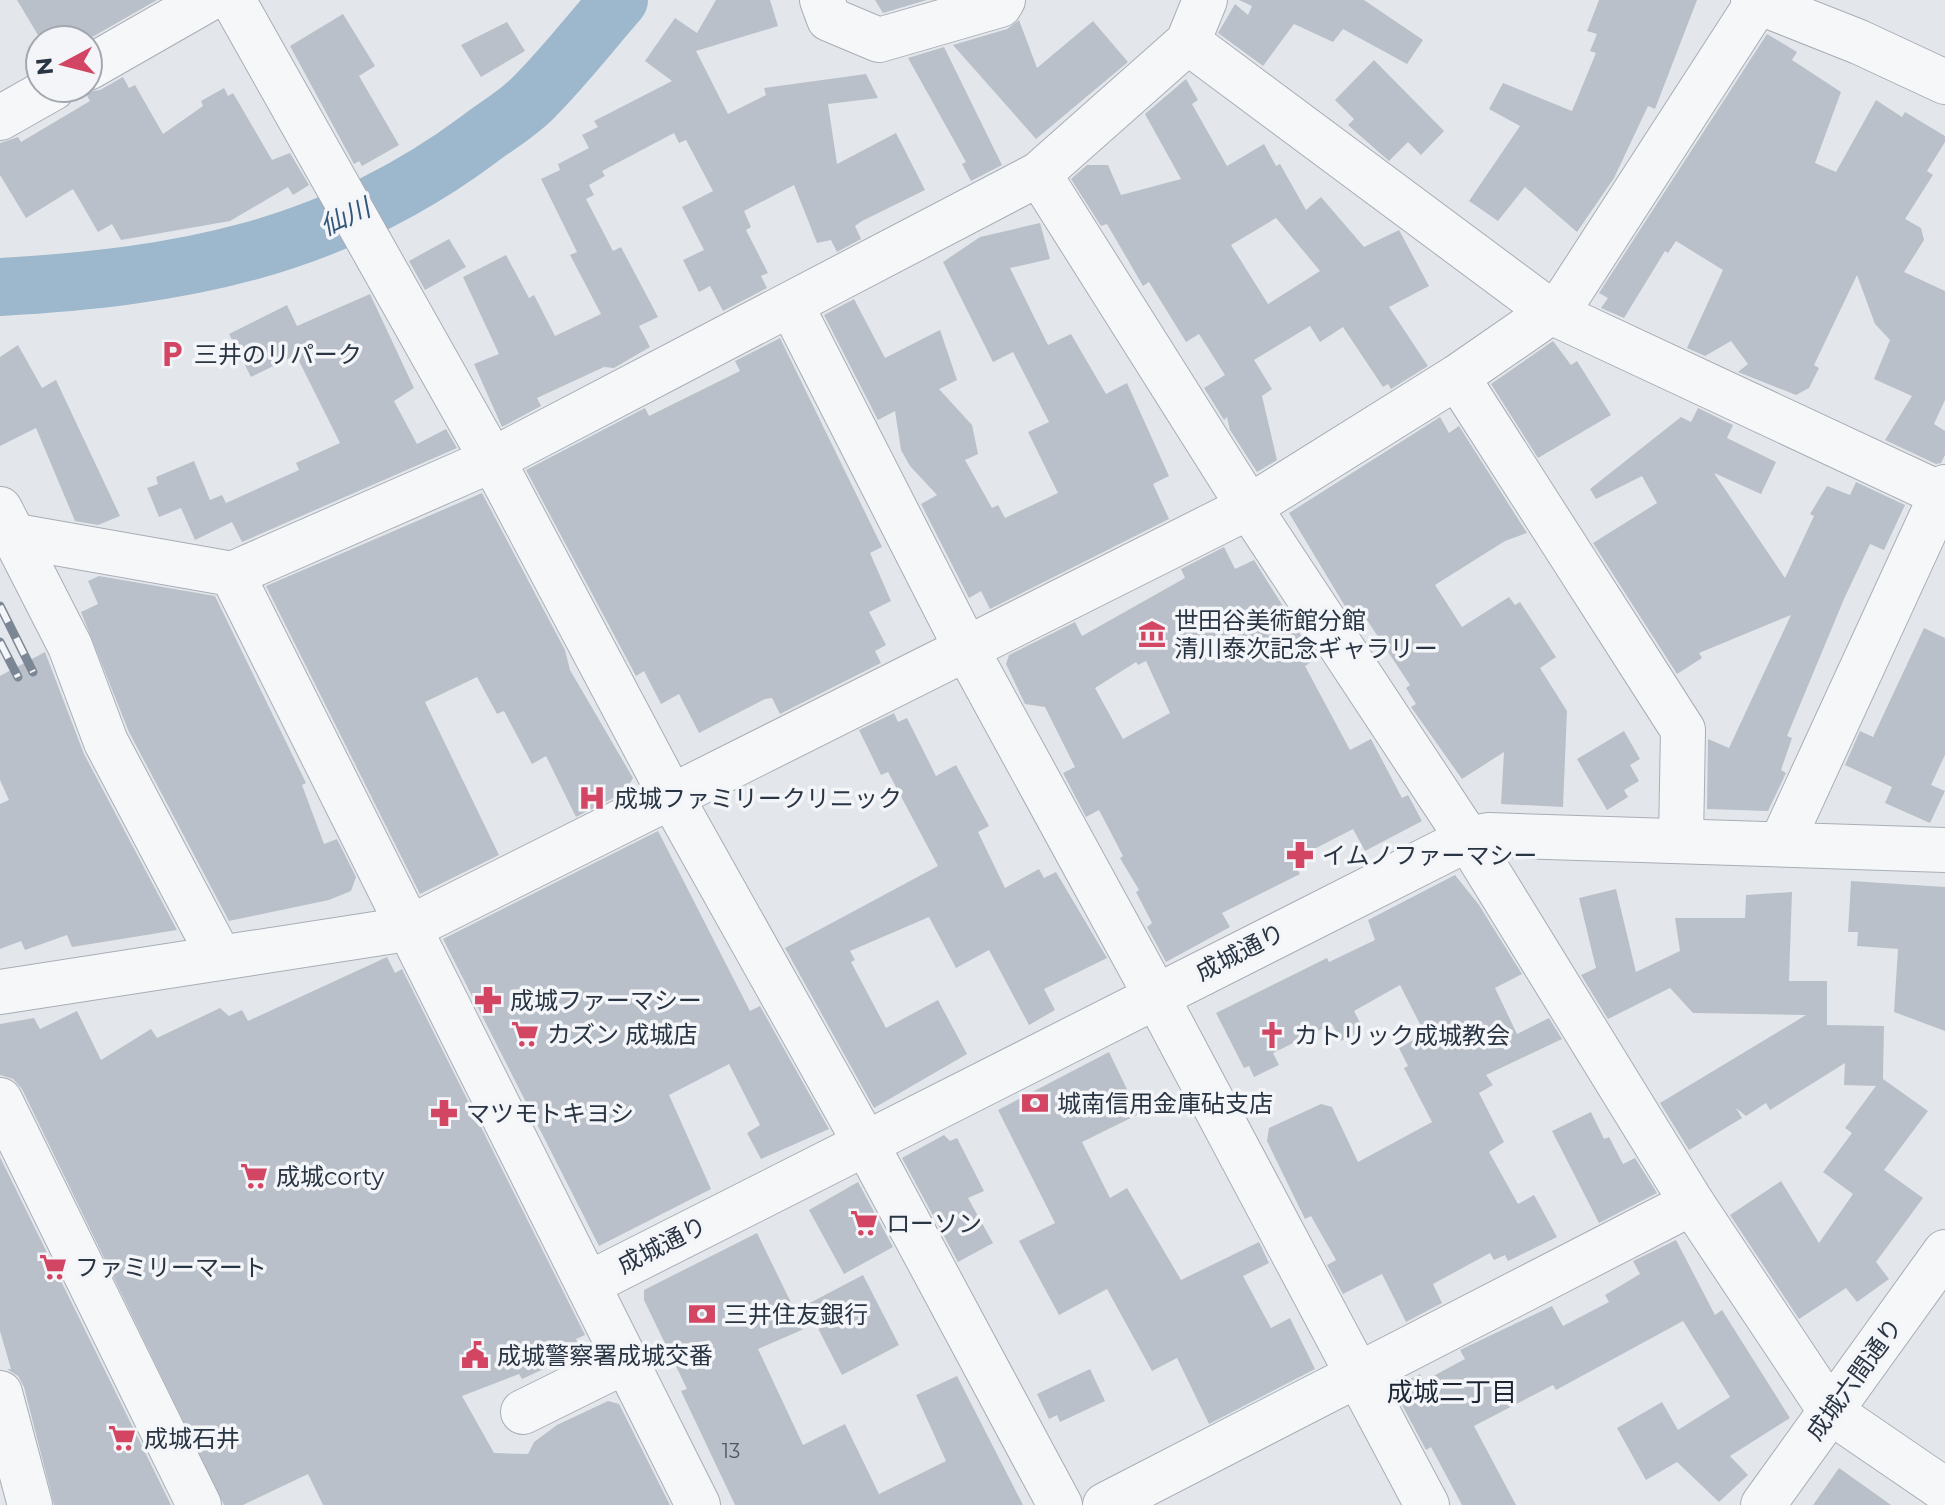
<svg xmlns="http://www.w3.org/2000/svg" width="1945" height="1505" font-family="Montserrat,'Noto Sans JP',sans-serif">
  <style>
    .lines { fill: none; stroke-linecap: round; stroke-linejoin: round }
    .river { stroke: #9db7cc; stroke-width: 58 }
    .building { fill: #bac0c9; fill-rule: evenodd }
    .minor-casing { stroke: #a8aeb6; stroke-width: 46 }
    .minor { stroke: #f6f7f9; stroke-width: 44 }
    .rail-casing { stroke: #7c8795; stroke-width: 9 }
    .rail { stroke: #f3f5f8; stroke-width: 6; stroke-dasharray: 18; stroke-linecap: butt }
    .labels { text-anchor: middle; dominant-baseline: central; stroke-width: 7; stroke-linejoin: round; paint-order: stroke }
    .number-label { font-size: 20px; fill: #4e5865 }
    .poi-label { font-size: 24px; fill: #2a3544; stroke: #f3f5f8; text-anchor: start }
    .street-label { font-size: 24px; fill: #2a3544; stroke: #f3f5f8 }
    .water-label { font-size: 26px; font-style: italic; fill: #335779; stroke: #f3f5f8 }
    .neighbourhood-label { font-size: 26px; fill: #1c2635; stroke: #f3f5f8 }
  </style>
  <rect width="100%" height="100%" fill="#e3e7eb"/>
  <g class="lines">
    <path class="river" d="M0,287C179,277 330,250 478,140C496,126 519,113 535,96C565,66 591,32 619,0"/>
  </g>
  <g class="building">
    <path d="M17,0H157L87,40H41Z"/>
    <path d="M716,0H770L778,26L696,51L728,114L766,95L764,88L866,74L878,98L828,104L837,164L896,133L925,190L862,221L855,226L861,239L837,252L831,240L817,243L794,185L744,211L751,227L746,230L768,273L761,276L767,288L723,311L710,286L699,292L683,260L704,250L682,207L713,191L686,140L679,143L674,133L602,171L605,176L589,185L594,195L586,199L613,251L621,247L658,317L639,326L650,347L614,368L604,367L537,398L541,406L502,427L474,364L499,354L463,277L506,255L529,298L534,295L555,336L601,314L570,255L577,252L541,179L560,170L558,164L589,148L582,135L598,127L594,121L672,81L645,61L675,18L697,33Z"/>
    <path d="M875,0H927L883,13Z"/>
    <path d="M1239,0H1364L1423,40L1407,64L1343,29L1333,42L1294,24L1263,66L1218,33L1235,4L1248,15L1252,6Z"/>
    <path d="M1599,0H1697L1655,109L1648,106L1614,178L1577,232L1525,187L1498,221L1469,201L1520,126L1489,109L1503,83L1572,111L1596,53L1590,51L1597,34L1587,31Z"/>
    <path d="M343,14L375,66L359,76L399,145L362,166L359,161L354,164L290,46Z"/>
    <path d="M1019,20L1037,68L1093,21L1128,62L1036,139L953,45L1007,29Z"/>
    <path d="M507,22L525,51L481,77L461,45Z"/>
    <path d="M1767,34L1797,52L1792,60L1841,92L1815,163L1836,172L1876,100L1902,117L1905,112L1945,136V142L1927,171L1933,175L1905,219L1921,228L1924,240L1904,272L1945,291V400L1934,424L1945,431V455L1941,463L1936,464L1885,440L1912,396L1874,379L1890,340L1875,324L1857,275L1814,365L1819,368L1809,388L1796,395L1738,372L1748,364L1731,341L1705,356L1687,348L1723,270L1676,241L1668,253L1665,251L1624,318L1601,308L1608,298L1599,293Z"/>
    <path d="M944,47L1002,165L971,181L962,164L966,162L908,58Z"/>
    <path d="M1374,60L1444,131L1421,155L1408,142L1389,161L1348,125L1354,119L1335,100Z"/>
    <path d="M123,77L129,88L135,85L163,134L203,106L201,101L224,88L228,96L233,93L272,160L290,153L309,185L293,195L288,187L230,221L121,240L112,224L98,232L73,189L26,218L0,175V143L18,137L21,142L90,101L85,92L100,90Z"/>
    <path d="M1186,79L1198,100L1192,104L1227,166L1264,144L1276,166L1280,164L1306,210L1321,197L1364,247L1399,230L1429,286L1389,307L1428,366L1391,389L1388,384L1383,387L1343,327L1320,342L1310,326L1254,360L1272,389L1262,396L1277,460L1257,472L1230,430L1227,417L1224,420L1204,388L1225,375L1199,334L1186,342L1149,282L1143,286L1107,224L1101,226L1071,179L1087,165H1108L1121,195L1181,179L1145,114ZM1276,218L1320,271L1268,304L1231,245Z"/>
    <path d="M1040,223L1050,259L1010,268L1048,345L1071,334L1106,394L1127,383L1169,476L1153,484L1169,519L990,609L981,591L969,598L921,504L937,495L910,466L901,450L895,411L878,420L824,315L854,299L885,358L940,330L957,380L939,389L972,425L978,454L965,460L992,508L998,505L1005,518L1058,493L1028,432L1049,422L1013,352L993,362L943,262L980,237Z"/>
    <path d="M449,239L466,267L425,290L409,261Z"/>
    <path d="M370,294L414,388L394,401L417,444L446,429L457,448L242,542L232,522L195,540L181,508L159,517L147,488L158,484L156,477L194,461L210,500L222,495L226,503L299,470L296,463L340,443L296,355L251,377L229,334L287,305L297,326Z"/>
    <path d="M780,338L882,547L870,553L891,601L869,612L886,645L875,651L881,663L780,714L772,698L765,699L699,733L679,694L661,704L644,671L636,676L526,470L645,408L649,416L740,371L735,361Z"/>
    <path d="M1553,341L1571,365L1577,361L1611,415L1538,458L1491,384Z"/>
    <path d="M18,345L42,388L56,380L120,516L98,525L75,521L36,428L0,446V357Z"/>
    <path d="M1698,408L1733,425L1727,438L1776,462L1761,494L1714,473L1785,578L1814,516L1810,514L1827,486L1850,495L1856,482L1905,505L1884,550L1870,544L1844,599L1787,736L1792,738L1781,770L1786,773L1768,811L1707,809L1708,739L1729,748L1791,615L1699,653L1702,658L1677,674L1593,543L1657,503L1642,476L1596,499L1590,489L1681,417L1691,422Z"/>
    <path d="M1440,417L1449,433L1459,426L1527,533L1505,541L1435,585L1462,627L1509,597L1515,605L1520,602L1556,657L1540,668L1567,711L1563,807L1501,804L1504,752L1462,779L1411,707L1416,704L1406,688L1410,685L1365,617L1355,623L1289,513Z"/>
    <path d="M482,493L565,650L570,670L633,778L625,792L576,817L546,756L532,764L504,711L497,714L477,677L425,702L499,855L420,894L266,586Z"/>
    <path d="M1224,547L1235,569L1254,560L1316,659L1305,666L1350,750L1371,739L1402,798L1408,795L1422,821L1365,851L1353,829L1293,860L1300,874L1222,913L1230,927L1166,962L1147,927L1152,923L1136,892L1139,890L1120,858L1123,856L1099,810L1086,817L1063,773L1075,767L1045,707L1025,704L1006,664L1009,655L1075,622L1082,636L1185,578L1181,569ZM1146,661L1170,713L1123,739L1095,688L1136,662L1138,665Z"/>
    <path d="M99,576L215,596L306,783L302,785L324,844L337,839L356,877L351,891L329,900L229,921L129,732L81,612L98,604L88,581Z"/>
    <path d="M1924,628L1945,638V755L1931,785L1945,791L1930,823L1885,803L1892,787L1845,765L1860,731L1873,737Z"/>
    <path d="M45,652L84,754L177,930L72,947L67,935L25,950L21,941L0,949V804L9,800L0,780V676Z"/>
    <path d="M894,713L898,722L907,718L936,776L956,765L989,826L978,832L1005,888L1039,869L1044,878L1056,872L1107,958L1044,989L1055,1010L1029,1025L989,950L956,968L929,917L850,951L855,960L851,962L886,1028L938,1000L967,1054L874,1108L785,948L938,866L888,772L881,775L859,730Z"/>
    <path d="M1624,731L1640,759L1630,765L1639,781L1624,790L1628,797L1607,810L1577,759Z"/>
    <path d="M658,831L750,1011L760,1006L829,1129L761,1159L747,1133L760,1125L729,1064L669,1095L711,1189L599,1246L443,939Z"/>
    <path d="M1455,875L1479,905L1522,974L1495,988L1517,1034L1549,1018L1562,1039L1486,1075L1493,1085L1479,1093L1504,1142L1489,1152L1518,1204L1534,1195L1557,1237L1508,1261L1505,1255L1494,1260L1490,1253L1433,1284L1442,1303L1406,1322L1382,1274L1343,1294L1327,1265L1336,1260L1311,1216L1305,1219L1267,1141L1269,1128L1321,1104L1332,1107L1358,1162L1432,1122L1404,1068L1408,1066L1399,1048L1425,1034L1400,985L1354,1011L1364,1030L1341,1041L1332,1024L1273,1053L1279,1065L1254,1077L1249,1066L1244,1068L1216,1013L1327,958L1329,962L1375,940L1368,920Z"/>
    <path d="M1851,881L1945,887V1031L1894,1012L1898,949L1857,946L1858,932H1848Z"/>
    <path d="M1616,889L1636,972L1680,951L1675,918H1745L1746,895L1792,892L1789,981H1827V1025L1884,1026L1883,1079L1928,1111L1884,1170L1923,1198L1876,1262L1889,1279L1857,1302L1846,1288L1799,1319L1730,1215L1781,1181L1819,1243L1853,1194L1823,1172L1852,1133L1845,1128L1876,1086L1844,1085L1845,1063L1770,1110L1766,1103L1746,1116L1736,1108L1742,1118L1689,1150L1660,1103L1806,1015L1693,1013L1670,988L1608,1019L1581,975L1596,968L1579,898Z"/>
    <path d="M387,957L395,973L402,969L585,1335L576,1339L581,1349L559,1362L522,1379L519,1374L462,1396L494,1453L528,1454L534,1442L557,1425L608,1401L619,1404L670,1505H323L308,1474L243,1505H224L22,1089L13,1079L0,1075V1024L34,1018L40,1029L77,1011L101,1060L151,1029L157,1038L220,1008L229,1016L242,1010L248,1021Z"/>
    <path d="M1109,1052L1139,1114L1082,1142L1110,1198L1127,1188L1181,1280L1259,1242L1269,1263L1243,1276L1271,1328L1290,1318L1315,1369L1209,1424L1177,1358L1152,1371L1107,1289L1059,1315L1019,1241L1055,1223L998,1110Z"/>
    <path d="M1591,1112L1604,1139L1609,1137L1623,1164L1635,1158L1657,1193L1599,1223L1552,1131Z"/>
    <path d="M944,1135L950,1141L957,1138L984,1191L968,1198L993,1243L958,1262L902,1158Z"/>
    <path d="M0,1157L171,1505H54L24,1387L18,1376L7,1369H11L0,1331Z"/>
    <path d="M858,1182L893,1247L844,1274L809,1210Z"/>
    <path d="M757,1233L804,1329L758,1349L803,1445L845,1424L879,1494L946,1461L916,1395L957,1376L1023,1505H735L681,1391L687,1389L644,1300V1290Z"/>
    <path d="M1676,1240L1715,1315L1722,1310L1790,1418L1730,1456L1748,1475L1719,1502L1677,1462L1646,1480L1617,1428L1662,1402L1678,1430L1730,1397L1683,1321L1556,1390L1553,1385L1474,1426L1516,1505H1462L1431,1447L1426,1450L1393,1388L1420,1374L1424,1381L1465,1359L1460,1350L1552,1306L1563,1326L1609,1302L1605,1295L1640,1274L1633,1261Z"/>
    <path d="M863,1275L899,1345L842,1375L806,1305Z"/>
    <path d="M1090,1369L1105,1401L1060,1422L1057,1415L1049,1419L1037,1394Z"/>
    <path d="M1839,1468L1891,1505H1813Z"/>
  </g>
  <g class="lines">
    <g class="minor-casing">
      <g id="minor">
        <path d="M233,0L505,483L672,798L877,1164L1060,1505"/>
        <path d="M822,0L829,19L879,40L1000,5L1003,0"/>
        <path d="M1753,0L1859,42L1945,82"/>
        <path d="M1188,42L1551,312L1945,496"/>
        <path d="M88,68L207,0"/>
        <path d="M0,118L53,88"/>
        <path d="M1039,174L1249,507L1468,839L1692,1203L1831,1412L1945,1490"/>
        <path d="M791,305L967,650L1168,1018L1427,1505"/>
        <path d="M1457,377L1683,730L1681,839"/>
        <path d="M0,509L70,646L106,742L219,956"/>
        <path d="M16,536L232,574L492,460L1039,174L1188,42L1205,0"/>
        <path d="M232,574L698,1505"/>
        <path d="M1781,844L1945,487"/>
        <path d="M0,992L407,929L1249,507L1457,377L1551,312L1567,297L1759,0"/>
        <path d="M0,1100L199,1505"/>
        <path d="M588,1284L1468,839L1488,835L1945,850"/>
        <path d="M0,1393L30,1505"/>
        <path d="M523,1412L626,1361"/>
        <path d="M1105,1505L1692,1203"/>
        <path d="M1763,1505L1945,1252"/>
      </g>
    </g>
    <use href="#minor" class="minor"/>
    <g class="rail-casing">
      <g id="rail">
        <path d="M0,606L33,672"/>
        <path d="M0,642L18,677"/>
      </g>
    </g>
    <use href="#rail" class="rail"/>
  </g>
  <defs>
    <g id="parking-bare" transform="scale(2.16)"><path d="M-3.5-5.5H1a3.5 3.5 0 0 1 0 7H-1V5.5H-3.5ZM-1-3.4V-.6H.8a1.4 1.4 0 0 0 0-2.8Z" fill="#d24664" stroke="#f3f5f8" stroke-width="2.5" paint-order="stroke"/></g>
    <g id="museum-bare" transform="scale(2.16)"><path d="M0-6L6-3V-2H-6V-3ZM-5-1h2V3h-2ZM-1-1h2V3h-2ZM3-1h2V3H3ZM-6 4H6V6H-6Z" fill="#d24664" stroke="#f3f5f8" stroke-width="2.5" paint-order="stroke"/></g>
    <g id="hospital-bare" transform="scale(2.16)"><path d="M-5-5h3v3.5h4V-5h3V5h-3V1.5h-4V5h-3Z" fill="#d24664" stroke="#f3f5f8" stroke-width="2.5" paint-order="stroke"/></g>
    <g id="pharmacy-bare" transform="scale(2.16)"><path d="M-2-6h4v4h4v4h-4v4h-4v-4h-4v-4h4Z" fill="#d24664" stroke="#f3f5f8" stroke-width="2.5" paint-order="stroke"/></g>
    <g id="supermarket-bare" transform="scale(2.16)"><path d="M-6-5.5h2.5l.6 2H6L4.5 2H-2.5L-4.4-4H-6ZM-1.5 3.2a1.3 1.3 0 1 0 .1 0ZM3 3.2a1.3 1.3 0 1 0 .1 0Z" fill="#d24664" stroke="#f3f5f8" stroke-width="2.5" paint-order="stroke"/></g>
    <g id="church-bare" transform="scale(2.16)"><path d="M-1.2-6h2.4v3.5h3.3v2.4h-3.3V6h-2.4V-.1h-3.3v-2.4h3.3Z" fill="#d24664" stroke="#f3f5f8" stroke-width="2.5" paint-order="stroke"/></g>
    <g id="bank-bare" transform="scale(2.16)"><path d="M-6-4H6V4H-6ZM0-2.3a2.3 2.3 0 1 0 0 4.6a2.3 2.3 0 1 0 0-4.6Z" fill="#d24664" stroke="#f3f5f8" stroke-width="2.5" paint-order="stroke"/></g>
    <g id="civic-bare" transform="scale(2.16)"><path d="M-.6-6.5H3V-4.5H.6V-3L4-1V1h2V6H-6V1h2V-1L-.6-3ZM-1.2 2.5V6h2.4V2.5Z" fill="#d24664" stroke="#f3f5f8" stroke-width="2.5" paint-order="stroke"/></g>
  </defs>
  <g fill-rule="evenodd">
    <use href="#parking-bare" x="172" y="354"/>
    <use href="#museum-bare" x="1152" y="634"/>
    <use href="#hospital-bare" x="592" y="798"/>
    <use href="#pharmacy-bare" x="1300" y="855"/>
    <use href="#pharmacy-bare" x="488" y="1000"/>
    <use href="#supermarket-bare" x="525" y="1034"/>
    <use href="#church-bare" x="1272" y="1035"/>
    <use href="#bank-bare" x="1035" y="1103"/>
    <use href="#pharmacy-bare" x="444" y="1113"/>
    <use href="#supermarket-bare" x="254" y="1176"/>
    <use href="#supermarket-bare" x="864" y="1223"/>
    <use href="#supermarket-bare" x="53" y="1267"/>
    <use href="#bank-bare" x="702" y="1314"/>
    <use href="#civic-bare" x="475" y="1355"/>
    <use href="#supermarket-bare" x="122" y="1438"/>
  </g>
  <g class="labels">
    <g class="number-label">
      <text x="731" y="1451">13</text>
    </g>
    <g class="poi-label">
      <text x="194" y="354">三井のリパーク</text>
      <text x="1174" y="620">世田谷美術館分館<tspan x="1174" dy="28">清川泰次記念ギャラリー</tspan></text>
      <text x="614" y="798">成城ファミリークリニック</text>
      <text x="1322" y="855">イムノファーマシー</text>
      <text x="510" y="1000">成城ファーマシー</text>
      <text x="547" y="1034">カズン 成城店</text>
      <text x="1294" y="1035">カトリック成城教会</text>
      <text x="1057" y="1103">城南信用金庫砧支店</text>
      <text x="466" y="1113">マツモトキヨシ</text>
      <text x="276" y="1176">成城corty</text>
      <text x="886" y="1223">ローソン</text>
      <text x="75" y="1267">ファミリーマート</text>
      <text x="724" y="1314">三井住友銀行</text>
      <text x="497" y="1355">成城警察署成城交番</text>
      <text x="144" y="1438">成城石井</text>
    </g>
    <g class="street-label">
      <text transform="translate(1240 952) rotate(-27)">成城通り</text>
      <text transform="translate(662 1245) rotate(-27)">成城通り</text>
      <text transform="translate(1854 1379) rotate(-54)">成城六間通り</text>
    </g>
    <g class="water-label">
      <text transform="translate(345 217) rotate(-25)">仙川</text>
    </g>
    <g class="neighbourhood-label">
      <text x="1452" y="1392">成城二丁目</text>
    </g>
  </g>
  <g transform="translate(64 64) rotate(263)"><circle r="38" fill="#f3f5f8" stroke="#a3a8b0" stroke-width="2"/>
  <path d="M0-6L14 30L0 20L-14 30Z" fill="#d24664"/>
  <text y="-12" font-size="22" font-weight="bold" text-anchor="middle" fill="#2a3544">N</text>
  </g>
</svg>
